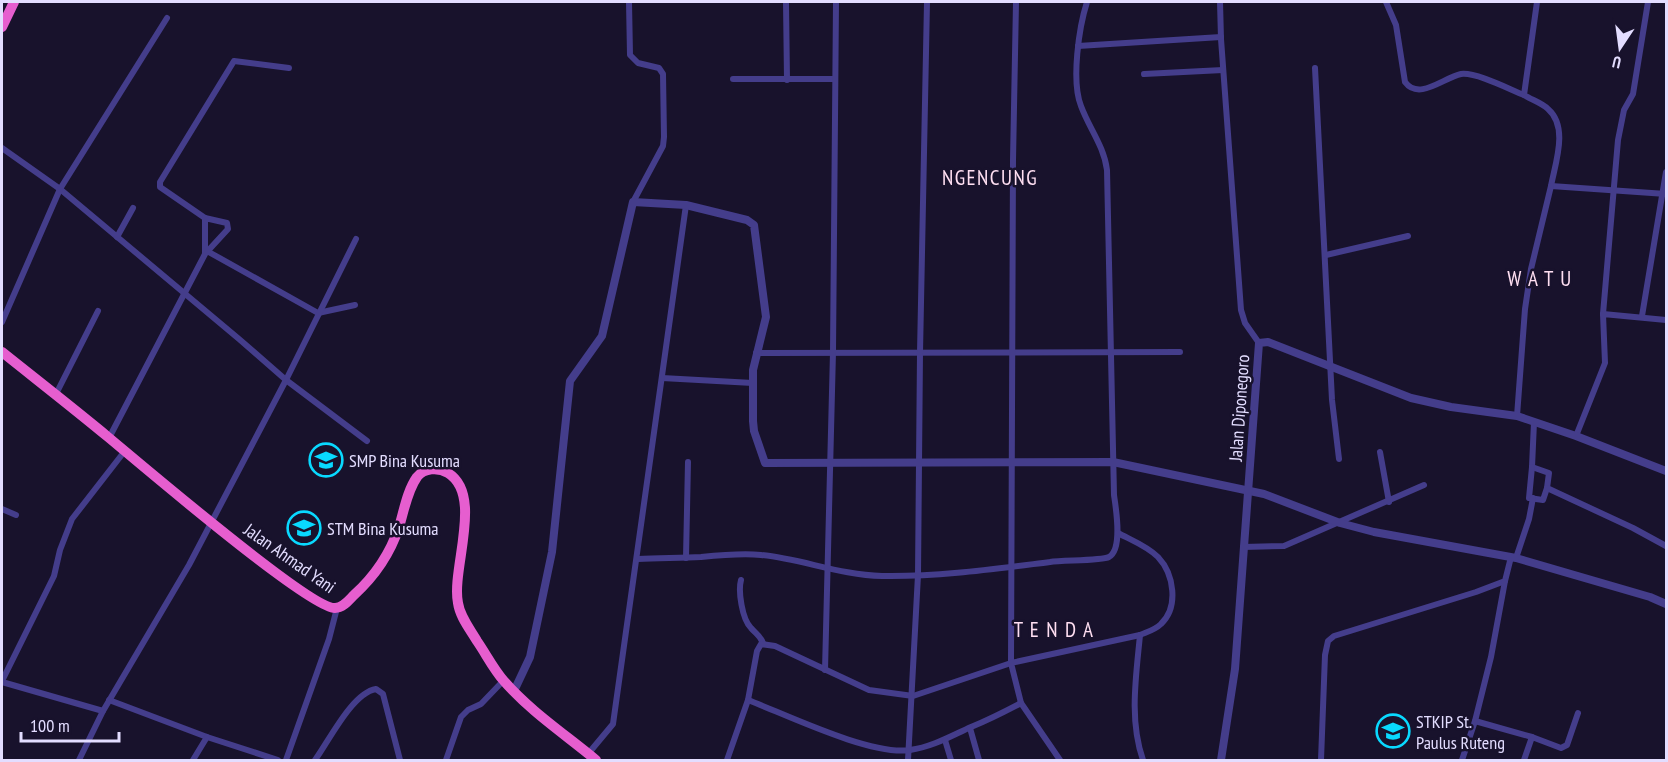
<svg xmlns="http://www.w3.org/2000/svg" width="1668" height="762" font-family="'PT Sans Narrow',sans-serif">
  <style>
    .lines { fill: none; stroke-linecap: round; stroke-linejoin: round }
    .minor { stroke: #443d8b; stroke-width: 6 }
    .tertiary { stroke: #443d8b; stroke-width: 8 }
    .trunk { stroke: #e65ecf; stroke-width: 10 }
    .labels { text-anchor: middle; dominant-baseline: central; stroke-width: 5; stroke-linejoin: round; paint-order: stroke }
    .street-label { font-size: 18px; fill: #e3ddff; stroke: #18122c }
    .poi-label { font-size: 18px; fill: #e3ddff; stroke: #18122c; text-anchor: start }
    .quarter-label { font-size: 21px; letter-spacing: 1.5px; fill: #ffdff2; stroke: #18122c }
  </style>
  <rect width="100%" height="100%" fill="#18122c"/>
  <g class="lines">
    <g class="minor">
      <path d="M629,2L630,55L638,63L659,68L663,74L664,137L663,146L633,202"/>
      <path d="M786,2L787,80"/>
      <path d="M1220,2L1221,39L1241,310L1245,323L1259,343"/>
      <path d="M1386,2L1396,25L1405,82C1419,101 1443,78 1461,74C1476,72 1509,89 1524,95"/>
      <path d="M1537,2L1524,95C1532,100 1542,103 1548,109C1569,127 1555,164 1551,186L1666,194"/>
      <path d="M1078,46L1221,37"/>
      <path d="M1315,68L1332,400L1339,459"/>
      <path d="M1144,74L1223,70"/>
      <path d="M733,79H835"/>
      <path d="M2,148L60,189L239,339L286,380L367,441"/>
      <path d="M205,218L160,187V182L234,61L289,68"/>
      <path d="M117,237L133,208"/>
      <path d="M207,251L318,313L355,305"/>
      <path d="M1326,255L1408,236"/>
      <path d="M1603,314L1618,140L1624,110L1633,94L1648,2"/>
      <path d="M1642,316L1666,172"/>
      <path d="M2,322L60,189L167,18"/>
      <path d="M756,353L1180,352"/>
      <path d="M662,378L753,383"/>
      <path d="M55,396L98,311"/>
      <path d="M1517,416L1525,309L1531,269L1551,186"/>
      <path d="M1534,422L1532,467L1549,473L1547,488L1633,528L1666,546"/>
      <path d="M1576,436L1605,363L1603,314L1666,320"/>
      <path d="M109,438L205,254V218L227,223L228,229L205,254"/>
      <path d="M1380,452L1389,502"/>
      <path d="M1532,467L1529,498L1543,500L1547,488"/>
      <path d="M2,509L16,515"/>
      <path d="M1243,547L1284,546L1424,485"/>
      <path d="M686,558L688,462"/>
      <path d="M1516,558L1529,519L1533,498"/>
      <path d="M638,559C659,558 680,558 701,557C721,555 741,553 761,555C802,559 840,575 882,576C938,577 994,569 1050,562C1062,560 1101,561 1109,557C1123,549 1116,509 1114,495L1107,170C1104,146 1089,128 1081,106C1071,81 1079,27 1087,2"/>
      <path d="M741,580C738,591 742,619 751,628C756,634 760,635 763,643"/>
      <path d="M1140,635C1136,677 1129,720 1143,760"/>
      <path d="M825,670L833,352L836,2"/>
      <path d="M2,681L54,576L60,550L72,519L124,452"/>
      <path d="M2,682L103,711"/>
      <path d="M109,700L207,737L278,760"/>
      <path d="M748,700C787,715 871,756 910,750C932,747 951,736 971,727C988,720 1004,712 1021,703"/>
      <path d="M1475,721L1532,737"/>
      <path d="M970,728L979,760"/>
      <path d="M945,740L951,760"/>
      <path d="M588,754L613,724L686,205"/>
      <path d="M79,760L103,711L189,565L286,380L356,239"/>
      <path d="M193,760L207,737"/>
      <path d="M286,760L329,639L337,608"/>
      <path d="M315,760C329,741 352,693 376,689L383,694L400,760"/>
      <path d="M446,760L461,717L468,710L481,704L503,681"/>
      <path d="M727,760L748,700L757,651L761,644L775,646L869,690L913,696L1011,663L1013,160L1016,2"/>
      <path d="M908,760L918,575L920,353L927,2"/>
      <path d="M1060,760L1021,703L1011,663L1140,635C1147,632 1155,630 1161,624C1179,607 1174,574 1158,557C1147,546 1131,540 1118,533"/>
      <path d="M1321,760L1325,655L1328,641L1334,636L1476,592L1505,581L1511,557"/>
      <path d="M1462,760L1475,721L1491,657L1505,581"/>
      <path d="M1524,760L1532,737L1561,748L1567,745L1578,713"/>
    </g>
    <g class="tertiary">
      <path d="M514,691L530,657L552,552L570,381L602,336L633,202L686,205L747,220L754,225L766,317L753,370V421L754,431L765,463L1113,462L1264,494L1340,523L1374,532L1516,558L1650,597L1666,604"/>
      <path d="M1221,760L1235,669L1259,343L1268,342L1411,398L1451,407L1517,416L1576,436L1666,471"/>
    </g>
    <g class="trunk">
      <path d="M2,27L14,2"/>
      <path d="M2,352C37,380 73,408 108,437C137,461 310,609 335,608C343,608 349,600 354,595C375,576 390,554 399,527C404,511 407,491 417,477C424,468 438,467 448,473C484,495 451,569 458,603C460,617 470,629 477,641C486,654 494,670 504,681C530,711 566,735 596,760"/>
    </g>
  </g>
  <defs>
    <g id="school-ring" transform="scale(1.725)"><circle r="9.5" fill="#18122c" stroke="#09d9ff" stroke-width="1.5"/><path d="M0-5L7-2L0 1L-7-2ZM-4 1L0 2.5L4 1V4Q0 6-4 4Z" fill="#09d9ff"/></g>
  </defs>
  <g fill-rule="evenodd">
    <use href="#school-ring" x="326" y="460"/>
    <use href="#school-ring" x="304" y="528"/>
    <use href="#school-ring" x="1393" y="731"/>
  </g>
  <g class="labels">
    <g class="street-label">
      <text transform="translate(1239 408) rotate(-86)">Jalan Diponegoro</text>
      <text transform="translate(290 558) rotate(35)">Jalan Ahmad Yani</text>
    </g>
    <g class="poi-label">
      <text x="349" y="460">SMP Bina Kusuma</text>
      <text x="327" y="528">STM Bina Kusuma</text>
      <text x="1416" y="721">STKIP St.<tspan x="1416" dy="21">Paulus Ruteng</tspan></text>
    </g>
    <g class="quarter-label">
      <text x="990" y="177">NGENCUNG</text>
      <text x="1540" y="278">W A T U</text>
      <text x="1054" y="629">T E N D A</text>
    </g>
  </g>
  <rect width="1668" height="762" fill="none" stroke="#e3ddff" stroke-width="6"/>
  <g transform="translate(1620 48) rotate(193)" stroke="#18122c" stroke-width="4.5" paint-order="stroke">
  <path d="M0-4.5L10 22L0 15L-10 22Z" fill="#e3ddff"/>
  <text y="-9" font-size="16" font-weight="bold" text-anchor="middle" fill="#e3ddff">U</text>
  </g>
  <path d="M21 732v9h98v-9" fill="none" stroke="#e3ddff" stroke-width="3"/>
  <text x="30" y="732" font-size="18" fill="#e3ddff" stroke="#18122c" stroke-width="4.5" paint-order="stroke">100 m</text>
</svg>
